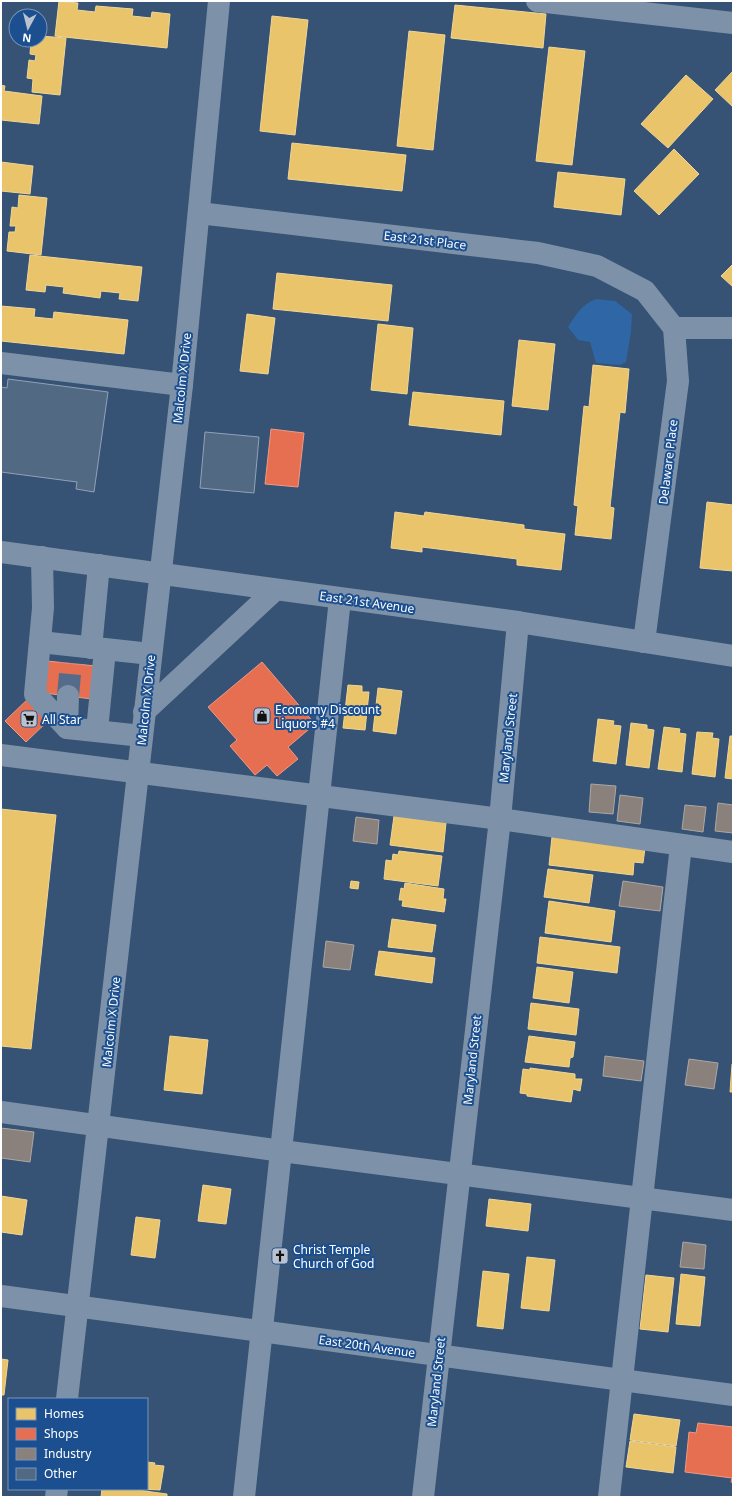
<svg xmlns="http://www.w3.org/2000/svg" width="734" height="1498" font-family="'Noto Sans',sans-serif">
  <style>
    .green { fill: #2f66a5 }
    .homes { fill: #e9c46a; stroke: #f0d697 }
    .shops { fill: #e76f51; stroke: #ee9a85 }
    .industry { fill: #8a817c; stroke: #ada7a3 }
    .building { fill: #526984; stroke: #92a2b6 }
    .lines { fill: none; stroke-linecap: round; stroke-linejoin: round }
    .minor-tunnel { stroke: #546c89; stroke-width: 22; stroke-dasharray: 22 11; stroke-linecap: butt }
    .minor { stroke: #7d92a8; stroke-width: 22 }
    .labels { text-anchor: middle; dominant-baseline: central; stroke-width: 4; stroke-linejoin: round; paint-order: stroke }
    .street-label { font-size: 12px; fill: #fff; stroke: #1b4f8f }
    .poi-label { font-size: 12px; fill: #fff; stroke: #1b4f8f; text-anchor: start }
  </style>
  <rect width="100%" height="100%" fill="#365274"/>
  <path class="green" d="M597,299L615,301L632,314L631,332L626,362L620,365L596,363L590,342L578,340L568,327C576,315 582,303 597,299Z"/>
  <g class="homes">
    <path d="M59,1L78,3L77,10L95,12L96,6L133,9L132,16L151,18L152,12L170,14L167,48L55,36Z"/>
    <path d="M455,5L546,14L543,48L451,38Z"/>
    <path d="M272,16L308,20L295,135L260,131Z"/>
    <path d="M409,31L445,35L433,150L397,146Z"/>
    <path d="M40,36L66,38L60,95L32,92L33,79L27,78L29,60L35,61L36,55L30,54L31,40H40Z"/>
    <path d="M549,47L585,51L572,165L536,161Z"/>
    <path d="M733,71V107L715,90Z"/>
    <path d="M686,75L713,99L668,148L641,124Z"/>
    <path d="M1,85L5,86L4,91L42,96L39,124L1,120Z"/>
    <path d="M292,143L406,155L402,191L288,179Z"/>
    <path d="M674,149L699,174L659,215L634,191Z"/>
    <path d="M1,162L33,166L30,194L1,191Z"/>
    <path d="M558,172L625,179L621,215L554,207Z"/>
    <path d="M19,195L47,198L41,255L7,251L9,232H15L16,226H10L12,207L18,208Z"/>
    <path d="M30,255L142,267L138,301L119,299L120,293L101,291L100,298L63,293L64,287L46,285L45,292L26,290Z"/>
    <path d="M733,264V287L721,276Z"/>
    <path d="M277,273L392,285L388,321L273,309Z"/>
    <path d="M1,306L35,309L34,317L53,319L54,312L128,320L124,354L1,341Z"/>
    <path d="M247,314L275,318L268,374L240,371Z"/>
    <path d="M378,324L413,328L407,394L371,390Z"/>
    <path d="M519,340L555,344L548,410L512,406Z"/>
    <path d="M593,365L629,369L625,413L620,412L610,507L614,508L611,539L575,535L578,506L574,505L584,406L589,407Z"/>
    <path d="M413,392L504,401L501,435L409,425Z"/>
    <path d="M707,502L733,505V571L700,568Z"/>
    <path d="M395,512L424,516L425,512L524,525V529L565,534L561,570L517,565V559L422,547V552L391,548Z"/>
    <path d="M348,685L362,686V692H369L365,730L343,728Z"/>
    <path d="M378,688L402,691L396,734L373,731Z"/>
    <path d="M598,719L614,721L613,725L621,726L616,764L593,761Z"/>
    <path d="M631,723L647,725V729L654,730L649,768L626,765Z"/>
    <path d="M664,727L680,729L679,733L686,734L682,772L658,769Z"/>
    <path d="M697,732L713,733L712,738L719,739L715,777L692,774Z"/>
    <path d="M730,736H733V779L725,778Z"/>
    <path d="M1,809L56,815L31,1049L1,1046Z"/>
    <path d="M394,816L446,823L443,852L390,845Z"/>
    <path d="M552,837L645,848L643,863L634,862L633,875L549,865Z"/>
    <path d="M399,851L442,856L438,886L384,879L386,860L392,861L393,854L398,855Z"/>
    <path d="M548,869L593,875L589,903L544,897Z"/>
    <path d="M351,881L359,882L358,889L350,888Z"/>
    <path d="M405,883L444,889L443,899H446L444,912L402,906L403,900H399L401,888L404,889Z"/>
    <path d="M549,901L615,911L611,942L545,933Z"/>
    <path d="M392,919L436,925L432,952L388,947Z"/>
    <path d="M540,937L620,947L617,973L537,963Z"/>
    <path d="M379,951L435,958L432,983L375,975Z"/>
    <path d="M537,967L573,972L569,1003L533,998Z"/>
    <path d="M531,1003L579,1009L576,1035L528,1029Z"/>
    <path d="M170,1036L208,1040L202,1094L164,1090Z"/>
    <path d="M529,1036L575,1042L573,1057L570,1058L569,1067L525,1062Z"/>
    <path d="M732,1064H733V1092H730Z"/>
    <path d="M530,1068L575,1074V1079H582L580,1091L573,1089L571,1102L527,1096V1094L520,1093L523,1069L530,1070Z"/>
    <path d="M203,1185L231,1189L226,1224L198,1221Z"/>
    <path d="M1,1196L27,1200L22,1235L1,1232Z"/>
    <path d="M489,1199L531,1204L528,1231L486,1226Z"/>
    <path d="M136,1217L160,1220L155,1258L131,1255Z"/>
    <path d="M527,1257L555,1260L549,1311L521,1308Z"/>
    <path d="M483,1271L509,1274L503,1329L477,1326Z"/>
    <path d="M681,1274L705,1277L700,1326L676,1324Z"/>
    <path d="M646,1275L674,1278L668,1332L640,1329Z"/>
    <path d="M1,1359L8,1360L4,1395H1Z"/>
    <path d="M634,1414L680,1420L676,1446L630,1440Z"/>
    <path d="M630,1441L676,1447L673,1473L626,1467Z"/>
    <path d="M147,1462L155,1463L154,1465L164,1466L160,1490L142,1489H147Z"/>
    <path d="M102,1489H130L167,1494V1497H101Z"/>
  </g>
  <g class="shops">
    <path d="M271,429L304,433L298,487L265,484Z"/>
    <path d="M47,661L96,666L92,699L44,693Z"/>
    <path d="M262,662L315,724L288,747L298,759L277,776L267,765L255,775L230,746L237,740L208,707Z"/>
    <path d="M31,696L52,717L26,742L5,721Z"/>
    <path d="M698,1423L733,1427V1483L731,1482L732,1478L685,1472L689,1432L696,1433Z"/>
  </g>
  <g class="industry">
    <path d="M591,784L616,786L613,814L589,812Z"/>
    <path d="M620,795L643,798L640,824L617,821Z"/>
    <path d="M718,803L733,805V833L715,831Z"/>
    <path d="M685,805L706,807L703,832L682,829Z"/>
    <path d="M356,817L379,820L377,844L353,841Z"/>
    <path d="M623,881L663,887L660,911L619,906Z"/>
    <path d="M326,941L354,945L350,970L323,967Z"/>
    <path d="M605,1056L644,1061L641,1081L603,1076Z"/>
    <path d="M689,1059L718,1063L714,1089L685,1085Z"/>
    <path d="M1,1128L34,1132L30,1162L1,1158Z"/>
    <path d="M683,1242L706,1245L704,1269L680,1267Z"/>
  </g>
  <g class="building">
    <path d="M8,379L108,392L94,492L76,489L77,482L1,472V387L7,388Z"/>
    <path d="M205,432L259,437L254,493L200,488Z"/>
  </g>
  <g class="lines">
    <path class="minor-tunnel" d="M68,696L71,663"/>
    <g class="minor">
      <path d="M537,1L733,23"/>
      <path d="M199,213L538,253L597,266L645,291L674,328L678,381L644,642"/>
      <path d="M674,328H733"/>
      <path d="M1,363L182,385"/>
      <path d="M1,552L518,622L733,656"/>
      <path d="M42,557L43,608L35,694L67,728L142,736"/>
      <path d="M40,642L151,654"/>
      <path d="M91,648L99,565"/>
      <path d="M144,712L275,590"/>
      <path d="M67,728L68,696"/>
      <path d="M97,730L105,650"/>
      <path d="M1,755L500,819L733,852"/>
      <path d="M1,1112L282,1151L733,1210"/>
      <path d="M1,1296L733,1395"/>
      <path d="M67,1399L182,385L219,1"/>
      <path d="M56,1497L57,1489"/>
      <path d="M244,1497L340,599"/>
      <path d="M423,1497L500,819L518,622"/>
      <path d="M609,1497L681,845"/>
    </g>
  </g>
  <defs>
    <g id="shop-square" transform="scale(0.9)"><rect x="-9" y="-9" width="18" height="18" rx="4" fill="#b9c2ce" stroke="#1b4f8f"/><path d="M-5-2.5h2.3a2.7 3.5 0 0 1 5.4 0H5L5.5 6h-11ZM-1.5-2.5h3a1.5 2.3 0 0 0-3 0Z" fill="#111"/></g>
    <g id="supermarket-square" transform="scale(0.9)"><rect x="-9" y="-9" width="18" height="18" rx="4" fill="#b9c2ce" stroke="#1b4f8f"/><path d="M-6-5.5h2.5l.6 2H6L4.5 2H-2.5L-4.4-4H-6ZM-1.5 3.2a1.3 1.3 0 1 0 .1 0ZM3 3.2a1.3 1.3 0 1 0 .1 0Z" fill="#111"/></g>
    <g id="church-square" transform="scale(0.9)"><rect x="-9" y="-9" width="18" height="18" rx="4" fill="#b9c2ce" stroke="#1b4f8f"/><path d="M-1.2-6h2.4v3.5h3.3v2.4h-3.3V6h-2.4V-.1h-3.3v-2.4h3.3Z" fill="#111"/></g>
  </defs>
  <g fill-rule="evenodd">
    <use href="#shop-square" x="262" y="716"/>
    <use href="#supermarket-square" x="29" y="719"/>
    <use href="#church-square" x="280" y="1256"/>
  </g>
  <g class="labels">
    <g class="street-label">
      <text transform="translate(425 240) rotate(7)">East 21st Place</text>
      <text transform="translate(182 378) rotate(-84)">Malcolm X Drive</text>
      <text transform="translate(668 462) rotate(-83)">Delaware Place</text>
      <text transform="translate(367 602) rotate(8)">East 21st Avenue</text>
      <text transform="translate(146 700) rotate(-84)">Malcolm X Drive</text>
      <text transform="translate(508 738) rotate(-84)">Maryland Street</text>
      <text transform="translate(111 1022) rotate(-84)">Malcolm X Drive</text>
      <text transform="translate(472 1060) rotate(-84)">Maryland Street</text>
      <text transform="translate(367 1346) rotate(8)">East 20th Avenue</text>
      <text transform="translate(436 1382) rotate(-84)">Maryland Street</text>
    </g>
    <g class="poi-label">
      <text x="275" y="709">Economy Discount<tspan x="275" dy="14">Liquors #4</tspan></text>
      <text x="42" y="719">All Star</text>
      <text x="293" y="1249">Christ Temple<tspan x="293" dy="14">Church of God</tspan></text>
    </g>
  </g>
  <rect width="734" height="1498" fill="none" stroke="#ffffff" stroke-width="4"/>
  <rect x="8" y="1398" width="140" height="92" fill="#1b4f8f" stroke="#7695bc"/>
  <rect x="16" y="1408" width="20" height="12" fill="#e9c46a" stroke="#7695bc"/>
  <text x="44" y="1418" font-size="12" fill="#ffffff">Homes</text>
  <rect x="16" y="1428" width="20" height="12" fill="#e76f51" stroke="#7695bc"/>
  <text x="44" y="1438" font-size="12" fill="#ffffff">Shops</text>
  <rect x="16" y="1448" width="20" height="12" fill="#8a817c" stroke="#7695bc"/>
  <text x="44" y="1458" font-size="12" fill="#ffffff">Industry</text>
  <rect x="16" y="1468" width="20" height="12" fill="#526984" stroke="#7695bc"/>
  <text x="44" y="1478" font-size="12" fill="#ffffff">Other</text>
  <g transform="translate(28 28) rotate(187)"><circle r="19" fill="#1b4f8f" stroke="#7695bc"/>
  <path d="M0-3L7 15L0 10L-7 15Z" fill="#b9c2ce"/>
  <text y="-6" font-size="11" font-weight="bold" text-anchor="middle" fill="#ffffff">N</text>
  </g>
</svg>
